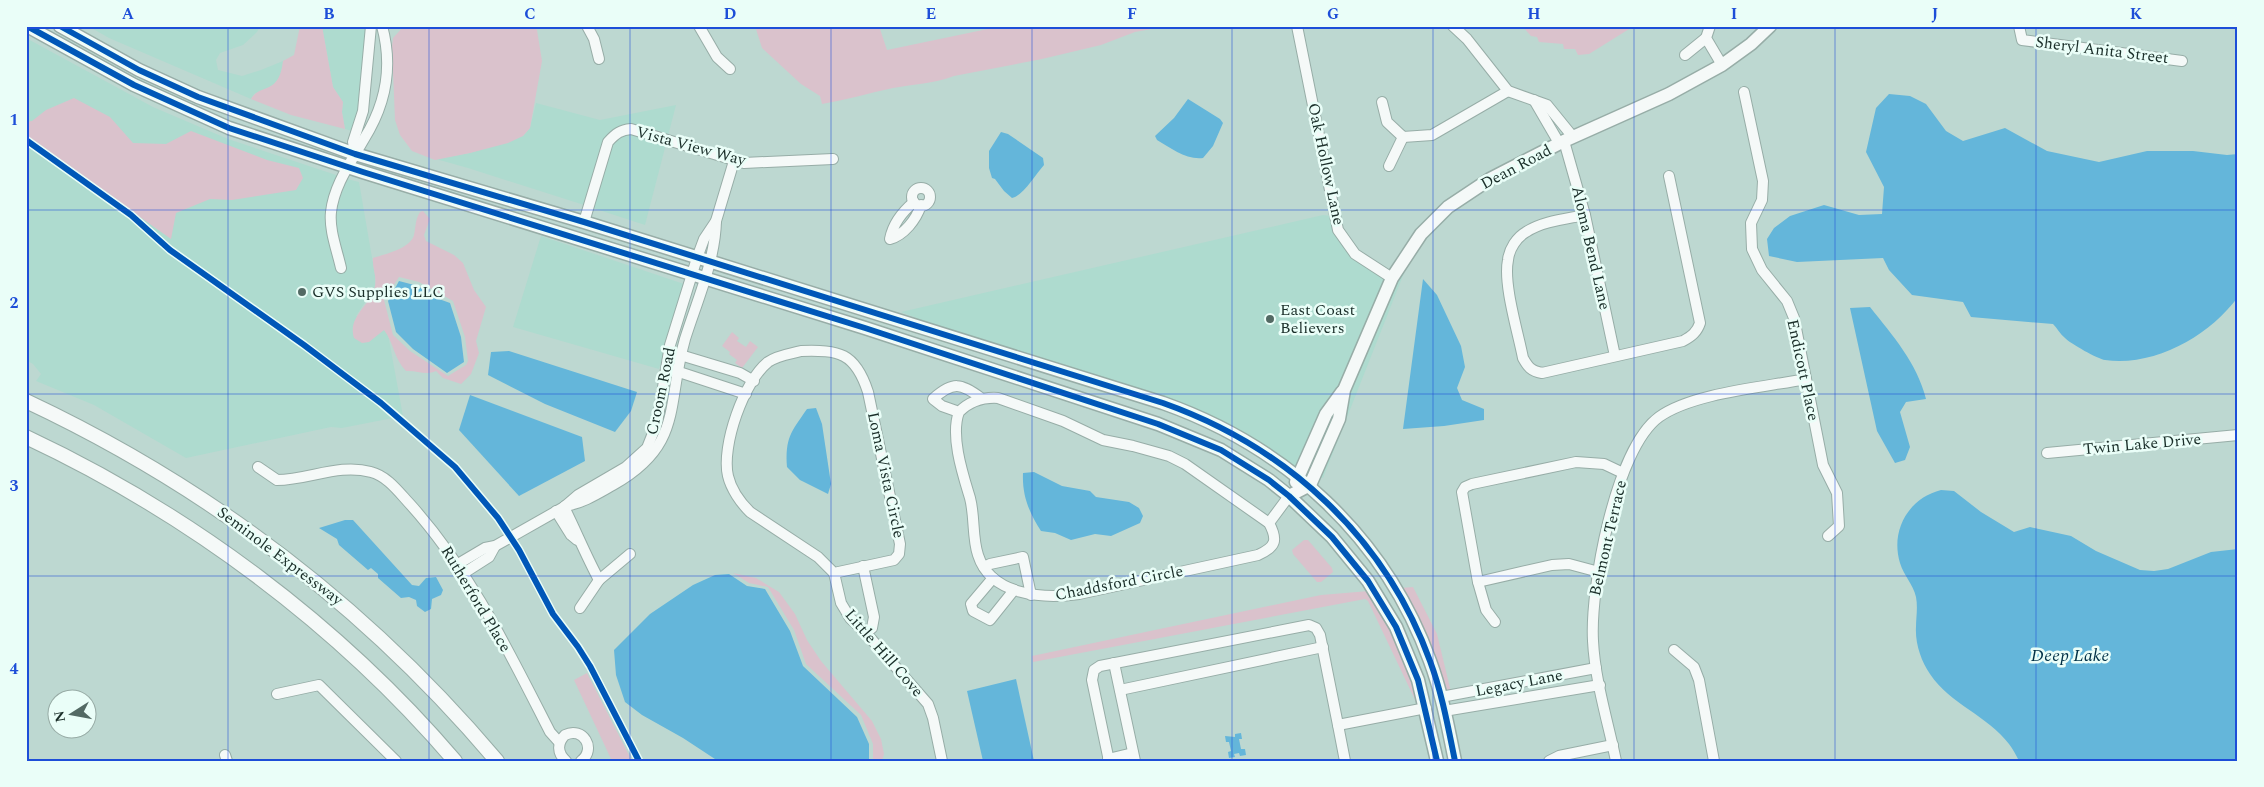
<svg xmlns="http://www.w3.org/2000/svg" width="2264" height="787" font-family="Spectral,serif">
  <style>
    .built { fill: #aedbcf }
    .green { fill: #dac2cc; fill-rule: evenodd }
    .water { fill: #64b6da }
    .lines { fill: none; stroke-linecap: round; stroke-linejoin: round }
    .minor-casing { stroke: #97ada7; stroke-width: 12 }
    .major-casing { stroke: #97ada7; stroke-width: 15 }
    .highway-casing { stroke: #97ada7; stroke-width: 16 }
    .minor { stroke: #f5f9f8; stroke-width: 10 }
    .major { stroke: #f5f9f8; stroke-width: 12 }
    .highway { stroke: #f5f9f8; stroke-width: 14 }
    .cycleway-casing { stroke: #eafef8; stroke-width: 9 }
    .cycleway { stroke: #0057b8; stroke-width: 6 }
    .grid { fill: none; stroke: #1d4ed8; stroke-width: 1; stroke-opacity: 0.55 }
    .poi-dot { fill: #536a64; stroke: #eafef8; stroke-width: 2 }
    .labels { text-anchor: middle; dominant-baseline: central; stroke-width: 5; stroke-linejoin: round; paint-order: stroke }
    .street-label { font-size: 16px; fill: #1a2e29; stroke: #eafef8 }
    .poi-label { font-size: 16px; fill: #1a2e29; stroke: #eafef8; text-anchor: start }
    .water-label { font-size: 18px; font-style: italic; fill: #013046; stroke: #eafef8 }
    .neatline { fill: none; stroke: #1d4ed8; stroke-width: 2 }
    .grid-label { font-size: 16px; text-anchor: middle; font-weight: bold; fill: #1d4ed8 }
  </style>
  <rect width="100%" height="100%" fill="#bdd8d1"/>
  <g class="built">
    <path d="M88,26H260L257,32L243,45L220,53L216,60L218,70L242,76L261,70L283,61L281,75L274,85L254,94L251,99L109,38Z"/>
    <path d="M322,26H367L359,111L352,131L345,129L342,112L343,102L333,87Z"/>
    <path d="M26,38L153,107L228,139L339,176L327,210L326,224L337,273L346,271L335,224V212L347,179L359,182L375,275V287L356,316L384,330L388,334L403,416L342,428L331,427L186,458L94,405L36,381L41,374L33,364L26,360Z"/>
    <path d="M536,103L600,120L676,105L668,136L620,127L605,137L584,205L468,168L436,159L470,153L523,136L530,128Z"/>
    <path d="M631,133L666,144L645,225L593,208L613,143L618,137Z"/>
    <path d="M1323,215L1331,216L1335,232L1386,280L1341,386L1297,469L1253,440L954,333L901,312Z"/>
    <path d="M541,236L684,284L659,369L513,327Z"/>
    <path d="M1402,271L1404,273L1323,478L1319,476L1348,391L1376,325Z"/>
  </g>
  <g class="green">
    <path d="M300,26H322L333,87L343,102L342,112L345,129L291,115L251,99C260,83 279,96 283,61L294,55Z"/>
    <path d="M404,26H534L537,30L542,61L530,128L523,136L508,143L470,153L435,160L412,151L400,135L395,120L392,47L393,38Z"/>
    <path d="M755,26H879L887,50L1002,26H1168L1135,32L1101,45L1042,59L954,76C932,84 915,84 893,88C869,93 846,100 822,104L820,96L801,84L762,48Z"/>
    <path d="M1522,26H1634L1589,54L1578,55L1575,49H1564L1563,44L1539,42L1537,37L1531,36Z"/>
    <path d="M74,98L110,117L133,143L166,144L191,131L267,160L299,168L303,178L296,190L232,200L210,199L176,213L171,239L26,136V122L32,121L46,110Z"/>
    <path d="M423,211L430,219L424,235L426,241L454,255L463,263L474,290L486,307L476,341L479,353L471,374L461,384L443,378L436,371C425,376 417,370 406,371C394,359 394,343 384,330L369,342L362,343L354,338C347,316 371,306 375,286C377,276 372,268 373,258C385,254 410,249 414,235C416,226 415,220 420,212ZM399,277L419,282L453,301L465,337L468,361L466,365L448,376L410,351L393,335L384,300Z"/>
    <path d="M732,332L739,338L737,341L746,347L750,341L758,347L742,368L735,363L737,360L729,354L730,352L722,346Z"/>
    <path d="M1304,540H1308L1332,568L1333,572L1321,582H1317L1293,554L1292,550Z"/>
    <path d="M733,573L756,578L779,592L795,614L807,640L821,661L872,721L881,739L884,754L882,761H873V744L861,715L806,664L794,630L768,587L749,583Z"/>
    <path d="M1413,587L1437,634L1451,692L1445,693L1401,588Z"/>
    <path d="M1369,591C1391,628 1410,664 1418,706L1368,601L1365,599L1033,662L1032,656L1321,595Z"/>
    <path d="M587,673L632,761H612L574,680Z"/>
  </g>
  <g class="water">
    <path d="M1889,94L1910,96L1926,104L1946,131L1963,141L2005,128L2047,151L2099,162L2147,151H2193L2227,155L2238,154V297C2209,336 2155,367 2105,360C2098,359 2071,344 2065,338C2060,334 2057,328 2053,324L1971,317L1963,302L1912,295L1889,270L1883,258L1797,262L1769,256L1767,239L1774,228L1790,216L1824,205L1859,215L1882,214L1884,187L1866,152L1876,108Z"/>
    <path d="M1188,99L1220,119L1223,123L1213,146L1203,158C1186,160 1171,148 1157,140L1155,136L1174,118Z"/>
    <path d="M1001,132L1008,134L1043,158L1044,165C1035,175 1024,195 1012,198L1004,191L995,179L992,178L989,168V151Z"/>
    <path d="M1423,279L1437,295L1461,346L1465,367L1457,388L1462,400L1484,409V420L1444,426L1403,429Z"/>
    <path d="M399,281L418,286L439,299L450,303L461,337L464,362L447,373L413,349L396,332L388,301Z"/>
    <path d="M1870,307C1893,336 1917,363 1926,399L1906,402L1900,412L1910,447L1905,460L1895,463L1877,431L1850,308Z"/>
    <path d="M509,351L637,392L631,411L615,432L545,404L488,375L491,352Z"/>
    <path d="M470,395L582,437L585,461L519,496L459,430Z"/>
    <path d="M816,408L822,424L831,484L828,494L800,480L787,467C785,438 791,432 807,409Z"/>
    <path d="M1034,472L1062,486L1090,491L1096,497L1129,502L1139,508L1143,516L1140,523L1111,536L1095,534L1071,540L1055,533L1041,531C1029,512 1022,496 1023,473Z"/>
    <path d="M1941,490L1954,491L1981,512L2014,532L2030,527L2071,536L2096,551L2140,570L2154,571L2168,569L2211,552L2238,549V761H2019C2016,755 2013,749 2009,744C1988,716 1950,704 1930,674C1921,661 1915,643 1916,627C1916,617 1918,608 1916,597C1913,584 1904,576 1900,563C1890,530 1909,498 1941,490Z"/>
    <path d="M345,520H353L412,585L419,586L426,578L436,577L443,590L441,595L432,599L431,609L425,612L417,606L416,600L409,597L401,598L378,578V574L371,568L368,570L339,545L337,539L319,528Z"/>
    <path d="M729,574L747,586L765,589L790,631L803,666L857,717L869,744V761H718L683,738L642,715L625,702L616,675L614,650L650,614L693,585L715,575Z"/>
    <path d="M1016,679L1034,761H983L967,691Z"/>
    <path d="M1241,733L1242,739H1239L1241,749H1245L1246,755L1240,756L1239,753L1234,754L1235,757L1229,758L1228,752L1231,751L1229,742H1226L1225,736L1235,737V734Z"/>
  </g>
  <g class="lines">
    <g class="minor-casing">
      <g id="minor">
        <path d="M587,26L594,39L599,59"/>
        <path d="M699,26L717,57L730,69"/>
        <path d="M1297,26L1338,230L1355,254L1392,278"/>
        <path d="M1453,26L1467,39L1508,91L1547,105L1573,137"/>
        <path d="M1710,26L1706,38L1722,65"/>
        <path d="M2019,26L2022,40L2182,61"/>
        <path d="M1685,55L1706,38"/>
        <path d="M1744,92L1763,181L1762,200L1751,223L1752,249L1762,270L1787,301L1794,318L1823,465L1837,493L1839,526L1828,536"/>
        <path d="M1534,100L1559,143"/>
        <path d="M1382,102L1387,122L1403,137L1432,135L1508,91"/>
        <path d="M1564,141L1585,215L1615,356"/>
        <path d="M355,154L353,142L363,111L371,26"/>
        <path d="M1389,166L1403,137"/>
        <circle cx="921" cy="197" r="9"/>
        <path d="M914,202C902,212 893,223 890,239C904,235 916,220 921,205"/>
        <path d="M1585,215C1566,219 1543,221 1526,232C1517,237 1509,249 1508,260C1503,284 1518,332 1523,358C1528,367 1531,371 1542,373L1683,341C1692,336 1697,332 1700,323L1669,176"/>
        <path d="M584,222L608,142C616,133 621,130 631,129L744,163L833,159"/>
        <path d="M341,268C337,250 329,230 331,212C334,185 351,162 364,139C386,104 393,66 382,26"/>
        <path d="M801,351C839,350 855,352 868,392L900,544L899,554L894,560L834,573L818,557L750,512C741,503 731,489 728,476C721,446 744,381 768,362C778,355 790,354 801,351Z"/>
        <path d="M677,354L740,373L754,381"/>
        <path d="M673,370L746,394"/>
        <path d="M959,412C970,401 982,397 998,398L1063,421L1103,440L1133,446L1169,456L1185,464L1269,523C1278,540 1276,547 1258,555L1079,594C1044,599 991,596 978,555C972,537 975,517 970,498C963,475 950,436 959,412L942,406L933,399C953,381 961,383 981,398"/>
        <path d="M2047,453L2238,435"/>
        <path d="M258,467L277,480C309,480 339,463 371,472C387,476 398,491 409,503C470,570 509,652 550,732L559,742"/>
        <path d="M565,506C583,503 597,494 613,485C684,445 666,405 685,339C697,301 715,261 716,221"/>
        <path d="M564,507C576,531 586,556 599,580"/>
        <path d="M556,511L571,535L577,540"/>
        <path d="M1269,523L1289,496"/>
        <path d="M458,564L485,548L495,546L564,507L578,495L626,467L647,448L657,423L670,345L697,258L704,239L716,221L734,161"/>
        <path d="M863,566L874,617L872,628L866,633"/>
        <path d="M984,567L990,564L1023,557L1031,595"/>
        <path d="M1599,572L1569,564L1552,565L1478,582L1462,492L1465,487L1472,484L1576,462L1604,464L1623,473"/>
        <path d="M464,573L489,557L495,546"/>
        <path d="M834,573L841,603L850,618L866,633L928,704L933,718L942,761"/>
        <path d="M993,578L971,604L973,611L990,620L1014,590"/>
        <path d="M1478,582L1486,610L1495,622"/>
        <path d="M580,608L599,580L630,554"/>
        <path d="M1674,650L1694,667L1699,680L1714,761"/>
        <path d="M1114,663L1135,761"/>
        <path d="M1120,690L1323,647"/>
        <path d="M277,694L319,685L396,761"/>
        <path d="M1441,697L1596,668"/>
        <path d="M1444,711L1600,685"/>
        <path d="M1338,725L1345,761"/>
        <path d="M225,755L227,761"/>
        <path d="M1108,759L1133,753"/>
        <path d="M566,761C557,753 557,743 565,735C583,726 597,749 581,761"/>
        <path d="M1109,761L1092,680L1094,670L1100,666L1309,625L1316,628L1320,635L1338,725L1426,708"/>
        <path d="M1549,761L1559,756L1613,745"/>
        <path d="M1616,761C1608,722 1595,681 1593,641C1590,589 1615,449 1659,417C1692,393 1765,387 1806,379"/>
      </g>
    </g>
    <g class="major-casing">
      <g id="major">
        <path d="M27,26L134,85L229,128L363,172L865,328L1158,424L1221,450L1269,480L1289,496L1332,537L1368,581L1396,627L1418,680L1437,761"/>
        <path d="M60,26L139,70L198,97L355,154L584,222L1163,403C1287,447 1385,537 1430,661C1442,693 1448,727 1455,761"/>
        <path d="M1296,482L1326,414L1342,392"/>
        <path d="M1289,496L1310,485L1339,419L1344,390L1392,278L1421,234L1448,207L1490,179L1564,141L1669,94L1722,65L1751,44L1770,26"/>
      </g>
    </g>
    <g class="highway-casing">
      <g id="highway">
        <path d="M26,401C209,487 366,606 497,761"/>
        <path d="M26,437C188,513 339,625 455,761"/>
      </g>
    </g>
    <use href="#minor" class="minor"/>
    <use href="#major" class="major"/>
    <use href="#highway" class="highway"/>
    <g class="cycleway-casing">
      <g id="cycleway">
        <path d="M27,26L134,85L229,128L363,172L865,328L1158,424L1221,450L1269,480L1289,496L1332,537L1368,581L1396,627L1418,680L1437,761"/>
        <path d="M60,26L139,70L198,97L355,154L584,222L1163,403C1287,447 1385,537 1430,661C1442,693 1448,727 1455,761"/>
        <path d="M26,140L131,215L170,250L304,345L381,403L455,467L498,518L519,550L553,614L578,647L590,666L639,761"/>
      </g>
    </g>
    <use href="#cycleway" class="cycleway"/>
  </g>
  <path class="grid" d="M228,26V761M429,26V761M630,26V761M831,26V761M1032,26V761M1232,26V761M1433,26V761M1634,26V761M1835,26V761M2036,26V761M26,210H2238M26,394H2238M26,576H2238"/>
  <g class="poi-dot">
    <circle cx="302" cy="292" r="5"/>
    <circle cx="1270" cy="319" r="5"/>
  </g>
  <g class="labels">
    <g class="street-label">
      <text transform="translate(2102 50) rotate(7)">Sheryl Anita Street</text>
      <text transform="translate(691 146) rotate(15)">Vista View Way</text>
      <text transform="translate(1326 164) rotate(78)">Oak Hollow Lane</text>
      <text transform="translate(1516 167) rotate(-28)">Dean Road</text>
      <text transform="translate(1591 248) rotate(77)">Aloma Bend Lane</text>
      <text transform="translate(1803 370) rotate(78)">Endicott Place</text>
      <text transform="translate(661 391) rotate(-78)">Croom Road</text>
      <text transform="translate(2142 444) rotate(-5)">Twin Lake Drive</text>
      <text transform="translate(886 475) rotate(78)">Loma Vista Circle</text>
      <text transform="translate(1608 538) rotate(-77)">Belmont Terrace</text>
      <text transform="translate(280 556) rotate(37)">Seminole Expressway</text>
      <text transform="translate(1119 583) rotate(-11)">Chaddsford Circle</text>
      <text transform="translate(476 599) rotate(59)">Rutherford Place</text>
      <text transform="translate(884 653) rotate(49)">Little Hill Cove</text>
      <text transform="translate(1519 683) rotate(-11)">Legacy Lane</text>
    </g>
    <g class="poi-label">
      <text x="312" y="292">GVS Supplies LLC</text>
      <text x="1280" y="310">East Coast<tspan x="1280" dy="18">Believers</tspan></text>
    </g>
    <g class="water-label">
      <text x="2070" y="655">Deep Lake</text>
    </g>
  </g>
  <rect width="2264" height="787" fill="none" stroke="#eafef8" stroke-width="55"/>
  <g transform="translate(72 714) rotate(259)"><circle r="24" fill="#eafef8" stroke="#97aba5"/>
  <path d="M0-4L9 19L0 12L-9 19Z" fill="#536a64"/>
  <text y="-8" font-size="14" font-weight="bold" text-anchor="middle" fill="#1a2e29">N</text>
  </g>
  <rect x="28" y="28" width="2208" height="732" class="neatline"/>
  <g class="grid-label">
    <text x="128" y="19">A</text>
    <text x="329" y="19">B</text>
    <text x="530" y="19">C</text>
    <text x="730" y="19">D</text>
    <text x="931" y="19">E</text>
    <text x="1132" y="19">F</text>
    <text x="1333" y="19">G</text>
    <text x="1534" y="19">H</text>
    <text x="1734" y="19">I</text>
    <text x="1935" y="19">J</text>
    <text x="2136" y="19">K</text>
    <text x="14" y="125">1</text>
    <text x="14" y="308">2</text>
    <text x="14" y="491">3</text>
    <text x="14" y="674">4</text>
  </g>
</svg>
